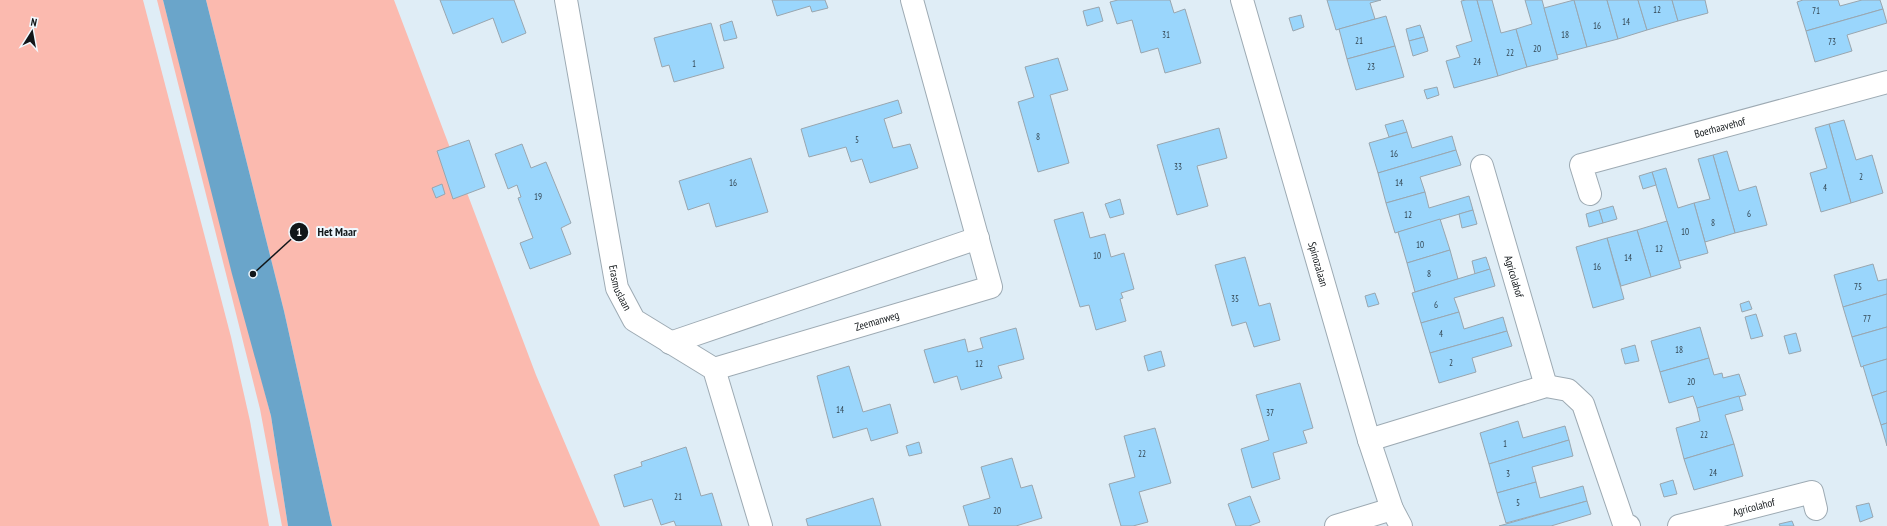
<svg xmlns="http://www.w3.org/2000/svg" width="1887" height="526" font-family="'PT Sans Narrow',sans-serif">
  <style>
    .green { fill: #fbbaaf }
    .water { fill: #6aa5ca }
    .building { fill: #9ad6fc; stroke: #99a6af }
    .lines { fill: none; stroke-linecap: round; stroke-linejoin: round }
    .street-casing { stroke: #9daab3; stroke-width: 24 }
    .street { stroke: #fff; stroke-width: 22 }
    .labels { text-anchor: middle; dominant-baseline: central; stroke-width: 4; stroke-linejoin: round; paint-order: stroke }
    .number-label { font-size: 9px; fill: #334652 }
    .street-label { font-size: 11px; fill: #111619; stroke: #f0f9ff }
    .leader { fill: none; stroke: #111619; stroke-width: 1.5 }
    .callout-dot { fill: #111619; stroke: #f0f9ff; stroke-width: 1.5 }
    .mark-label { font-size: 12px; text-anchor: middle; font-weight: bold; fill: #fff }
    .callout-label { font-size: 12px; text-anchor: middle; font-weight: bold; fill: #111619; stroke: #f0f9ff; stroke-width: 4; stroke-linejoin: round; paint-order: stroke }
  </style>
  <rect width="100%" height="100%" fill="#dfedf6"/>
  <g class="green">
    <path d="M0,0H143L231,337L250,421L269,526H0Z"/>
    <path d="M157,0H163L271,416L288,526H282L260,409Z"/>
    <path d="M206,0H394L536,375L600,526H332L284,311Z"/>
  </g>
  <path class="water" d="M163,0H206L284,311L332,526H288L271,416L232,274Z"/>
  <g class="building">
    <path d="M440,0H514L526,33L502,43L493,18L453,34Z"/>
    <path d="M772,0H825L828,8L812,12L810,6L777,16Z"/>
    <path d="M1118,0H1170L1174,13L1185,9L1201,63L1165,73L1158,48L1141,53L1132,20L1117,24L1110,2Z"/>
    <path d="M1327,0H1381L1370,3L1375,19L1336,30Z"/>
    <path d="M1466,0H1477L1498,76L1454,88L1446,61L1460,57L1456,46L1472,41L1461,1Z"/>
    <path d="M1477,0H1492L1501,33L1516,29L1527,67L1498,76Z"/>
    <path d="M1525,0H1542L1558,59L1527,67L1516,29L1532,24Z"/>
    <path d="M1574,0L1587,47L1557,55L1544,8Z"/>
    <path d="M1574,0H1607L1618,39L1587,47Z"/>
    <path d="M1607,0H1638L1647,30L1618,39Z"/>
    <path d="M1638,0H1672L1678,21L1647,30Z"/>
    <path d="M1672,0H1705L1708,13L1678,21Z"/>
    <path d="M1803,0H1838L1840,6L1862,0H1880L1883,9L1806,31L1797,2Z"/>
    <path d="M1099,7L1103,21L1087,26L1083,11Z"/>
    <path d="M1883,9L1887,23L1847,35L1852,51L1815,62L1806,31Z"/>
    <path d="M1301,15L1304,27L1293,31L1289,18Z"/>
    <path d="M1386,16L1395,46L1347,59L1339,29Z"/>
    <path d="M732,21L737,38L724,41L720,25Z"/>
    <path d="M711,23L724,68L674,82L669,65L662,67L654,38Z"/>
    <path d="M1420,25L1424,37L1409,41L1406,29Z"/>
    <path d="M1424,37L1428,51L1413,56L1409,41Z"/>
    <path d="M1395,46L1404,77L1356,90L1347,59Z"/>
    <path d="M1058,58L1068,90L1050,95L1069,163L1038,172L1018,102L1034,97L1025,67Z"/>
    <path d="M1437,87L1439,95L1427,99L1424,90Z"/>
    <path d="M898,100L902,113L884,119L893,148L910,144L918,168L870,183L862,159L851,162L846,147L809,157L801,129Z"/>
    <path d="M1403,120L1407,132L1389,137L1385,125Z"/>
    <path d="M1844,120L1856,160L1872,155L1883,193L1851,203L1829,124Z"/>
    <path d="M1829,124L1851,203L1821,212L1810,173L1827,168L1815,128Z"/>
    <path d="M1219,128L1227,158L1197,166L1208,206L1177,215L1157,145Z"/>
    <path d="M1407,132L1412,148L1452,136L1456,150L1378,173L1369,143Z"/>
    <path d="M469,140L485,187L453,199L437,151Z"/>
    <path d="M522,144L531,168L546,162L571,223L561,228L571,254L530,269L520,243L533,238L518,198L521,197L517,185L508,189L495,154Z"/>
    <path d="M1456,150L1461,165L1420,177L1425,192L1386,203L1378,173Z"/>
    <path d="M1727,151L1739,191L1756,186L1767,225L1735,233L1713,155Z"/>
    <path d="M1713,155L1735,233L1705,242L1694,203L1710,199L1698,159Z"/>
    <path d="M751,158L768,212L716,227L709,203L688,210L679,181Z"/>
    <path d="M1666,168L1678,208L1694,203L1708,253L1679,261L1652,172Z"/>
    <path d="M1652,172L1656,185L1643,189L1639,176Z"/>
    <path d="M442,184L445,194L436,198L432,188Z"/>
    <path d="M1425,192L1429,208L1469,196L1473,210L1395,233L1386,203Z"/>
    <path d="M1120,199L1124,214L1110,218L1105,204Z"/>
    <path d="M1613,206L1617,219L1603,223L1599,210Z"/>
    <path d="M1473,210L1477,224L1462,228L1459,214Z"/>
    <path d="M1599,210L1603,223L1589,227L1586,214Z"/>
    <path d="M1083,212L1090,238L1105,234L1111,257L1124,253L1134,289L1121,293L1123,298L1120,299L1126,321L1096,330L1089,305L1080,307L1054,220Z"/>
    <path d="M1440,219L1450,250L1407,263L1398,232Z"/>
    <path d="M1667,221L1681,268L1651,277L1637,230Z"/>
    <path d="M1637,230L1651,277L1621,286L1607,238Z"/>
    <path d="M1607,238L1624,299L1593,308L1576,247Z"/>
    <path d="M1450,250L1458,279L1415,292L1407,263Z"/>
    <path d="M1245,257L1259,306L1270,303L1280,340L1254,347L1246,322L1232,326L1215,265Z"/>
    <path d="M1486,257L1490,269L1475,274L1472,261Z"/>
    <path d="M1873,264L1878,281L1887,279V294L1843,307L1834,275Z"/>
    <path d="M1490,269L1495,286L1454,298L1459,312L1421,323L1412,293Z"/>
    <path d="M1375,293L1379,304L1368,307L1365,296Z"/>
    <path d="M1887,294V327L1852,337L1843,307Z"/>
    <path d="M1749,301L1752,309L1742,312L1740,304Z"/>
    <path d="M1459,312L1464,329L1503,317L1507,331L1430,353L1421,323Z"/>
    <path d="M1756,314L1763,336L1751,339L1745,317Z"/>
    <path d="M1700,327L1709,358L1660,372L1651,341Z"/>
    <path d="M1887,327V359L1861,367L1852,337Z"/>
    <path d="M1016,328L1024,359L998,366L1002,378L961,390L957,376L934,383L924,350L965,339L968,352L983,348L980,338Z"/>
    <path d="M1507,331L1512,346L1472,358L1476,372L1439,383L1430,353Z"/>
    <path d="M1796,333L1801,351L1789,354L1784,336Z"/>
    <path d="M1635,345L1639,361L1625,364L1621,349Z"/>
    <path d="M1161,351L1165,366L1148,371L1144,356Z"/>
    <path d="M1709,358L1714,375L1722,373L1723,378L1739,374L1746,395L1697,408L1693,396L1669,403L1660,372Z"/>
    <path d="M1887,359V391L1872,396L1863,366Z"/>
    <path d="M849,366L863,412L890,404L898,433L871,441L867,428L833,438L817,376Z"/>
    <path d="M1300,383L1313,428L1303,431L1307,443L1273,453L1280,479L1252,488L1241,449L1269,440L1256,395Z"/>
    <path d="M1887,391V423L1881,425L1872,396Z"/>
    <path d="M1739,396L1743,410L1725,415L1734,444L1684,459L1676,428L1700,421L1697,408Z"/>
    <path d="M1518,421L1523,438L1565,426L1569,440L1489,464L1480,433Z"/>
    <path d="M1887,423V446L1881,425Z"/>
    <path d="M1155,428L1171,483L1139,492L1148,522L1133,526H1121L1109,484L1135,477L1124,436Z"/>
    <path d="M1569,440L1573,456L1532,467L1536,482L1497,493L1489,464Z"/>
    <path d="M919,442L922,453L909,456L906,446Z"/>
    <path d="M1734,444L1743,476L1694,490L1684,459Z"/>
    <path d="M686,447L701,496L712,493L722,526H676L674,521L661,525L652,499L624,507L614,475L642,466L641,462Z"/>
    <path d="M1012,458L1021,488L1032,485L1042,518L1016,526H969L963,506L990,498L981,467Z"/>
    <path d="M1673,480L1677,494L1664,497L1660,484Z"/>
    <path d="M1536,482L1540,498L1583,486L1587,501L1506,523L1497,493Z"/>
    <path d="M1250,496L1260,522L1249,526H1236L1228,504Z"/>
    <path d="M873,498L881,526H808L806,519Z"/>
    <path d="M1587,501L1591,514L1551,526H1499Z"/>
    <path d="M1869,503L1873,517L1860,522L1856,506Z"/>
    <path d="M1792,521L1794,526H1780L1779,524Z"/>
  </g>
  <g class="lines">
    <g class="street-casing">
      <g id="street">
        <path id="s1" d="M566,0L617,288L634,320L714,369L761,526"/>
        <path id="s2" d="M1242,0L1369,440L1392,509L1401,526"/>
        <path id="s3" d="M1482,166L1546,386"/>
        <path id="s4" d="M1590,194L1581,165L1887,82"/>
        <path d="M670,343L978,238"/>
        <path id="s5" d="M714,369L991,287L912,0"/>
        <path d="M1369,440L1546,386L1568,390L1583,404L1624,524L1629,526"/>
        <path d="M1336,526L1392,509"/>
        <path id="s6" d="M1679,526L1812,492L1816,509"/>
      </g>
    </g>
    <use href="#street" class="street"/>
  </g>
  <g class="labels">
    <g class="number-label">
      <text x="1657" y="9">12</text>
      <text x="1816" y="10">71</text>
      <text x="1626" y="21">14</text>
      <text x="1597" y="25">16</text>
      <text x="1166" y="34">31</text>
      <text x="1565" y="34">18</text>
      <text x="1359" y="40">21</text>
      <text x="1832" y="41">73</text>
      <text x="1537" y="48">20</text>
      <text x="1510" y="52">22</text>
      <text x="1477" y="61">24</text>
      <text x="694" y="63">1</text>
      <text x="1371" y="66">23</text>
      <text x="1038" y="136">8</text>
      <text x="857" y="139">5</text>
      <text x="1394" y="153">16</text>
      <text x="1178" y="166">33</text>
      <text x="1861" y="176">2</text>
      <text x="733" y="182">16</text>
      <text x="1399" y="182">14</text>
      <text x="1825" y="187">4</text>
      <text x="538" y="196">19</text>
      <text x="1749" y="213">6</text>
      <text x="1408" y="214">12</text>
      <text x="1713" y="222">8</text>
      <text x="1685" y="231">10</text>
      <text x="1420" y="244">10</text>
      <text x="1659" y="248">12</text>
      <text x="1097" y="255">10</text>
      <text x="1628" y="257">14</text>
      <text x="1597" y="266">16</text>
      <text x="1429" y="273">8</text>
      <text x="1858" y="286">75</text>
      <text x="1235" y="298">35</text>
      <text x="1436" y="304">6</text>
      <text x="1867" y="318">77</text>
      <text x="1441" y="333">4</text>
      <text x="1679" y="349">18</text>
      <text x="1451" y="362">2</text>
      <text x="979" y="363">12</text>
      <text x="1691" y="381">20</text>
      <text x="840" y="409">14</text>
      <text x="1270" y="412">37</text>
      <text x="1704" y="434">22</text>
      <text x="1505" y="443">1</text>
      <text x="1142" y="453">22</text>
      <text x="1713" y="472">24</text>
      <text x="1508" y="473">3</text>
      <text x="678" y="496">21</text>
      <text x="1518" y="502">5</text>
      <text x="997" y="510">20</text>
    </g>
    <g class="street-label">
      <text stroke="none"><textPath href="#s4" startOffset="174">Boerhaavehof</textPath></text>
      <text stroke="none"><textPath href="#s2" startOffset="275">Spinozalaan</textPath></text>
      <text stroke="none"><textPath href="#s3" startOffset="115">Agricolahof</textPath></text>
      <text stroke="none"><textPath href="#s1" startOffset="293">Erasmuslaan</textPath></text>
      <text stroke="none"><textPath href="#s5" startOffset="170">Zeemanweg</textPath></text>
      <text stroke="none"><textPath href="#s6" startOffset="77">Agricolahof</textPath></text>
    </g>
  </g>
  <path class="leader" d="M253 274L299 232"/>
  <g class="callout-dot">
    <circle cx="253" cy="274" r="4"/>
    <circle cx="299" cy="232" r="10"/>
  </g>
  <g class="mark-label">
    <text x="299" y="236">1</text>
  </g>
  <g class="callout-label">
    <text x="337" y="236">Het Maar</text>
  </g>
  <g transform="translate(32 32) rotate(11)" stroke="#f0f9ff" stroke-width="3" paint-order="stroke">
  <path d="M0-3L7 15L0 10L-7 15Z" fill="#111619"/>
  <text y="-6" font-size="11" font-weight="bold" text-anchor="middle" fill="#111619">N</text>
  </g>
</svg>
